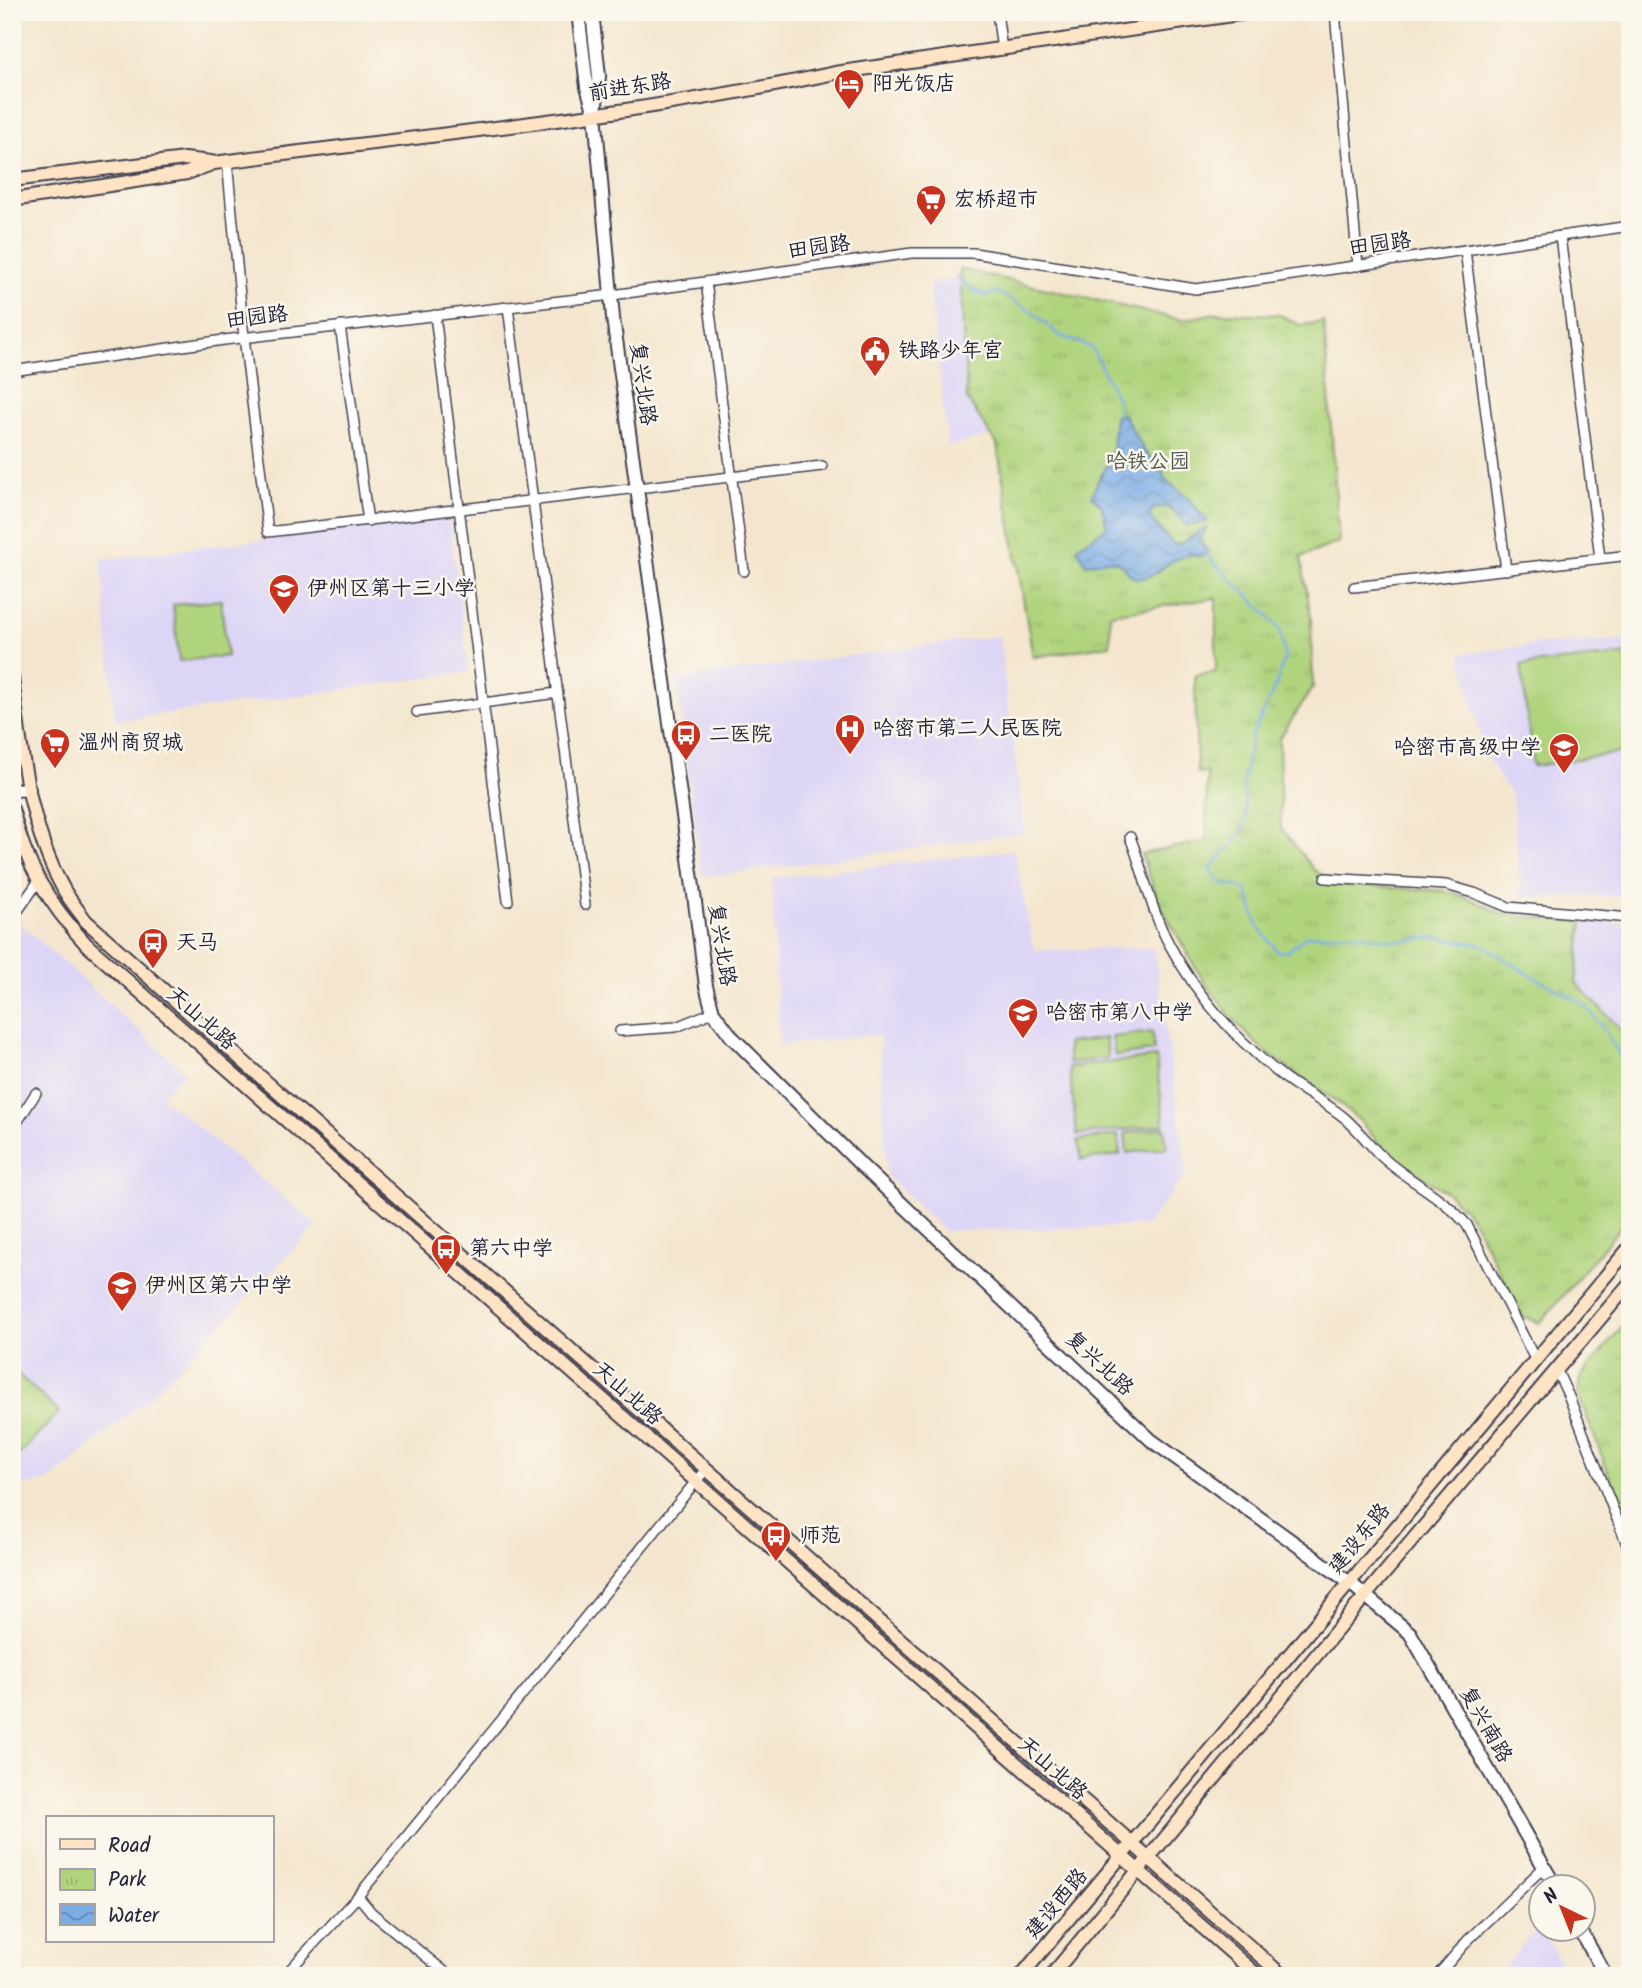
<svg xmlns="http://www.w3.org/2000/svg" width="1642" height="1988" font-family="Kalam,'LXGW WenKai TC',sans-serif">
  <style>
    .built { fill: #ddd5f6 }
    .green { fill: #b0d47e; stroke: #697b5c; stroke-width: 2 }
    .park { fill: url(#park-tufts); stroke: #697b5c; stroke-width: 2 }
    .water { fill: url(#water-waves); stroke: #4e6790; stroke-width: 2 }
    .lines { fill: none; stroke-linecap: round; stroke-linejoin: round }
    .stream { stroke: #7aace6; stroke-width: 2.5 }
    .minor-casing { stroke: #423f51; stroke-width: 12 }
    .tertiary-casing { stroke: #423f51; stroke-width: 16 }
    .secondary-casing { stroke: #423f51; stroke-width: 16 }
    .minor { stroke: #fff; stroke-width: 9 }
    .tertiary { stroke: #fff; stroke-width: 12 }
    .secondary { stroke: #fee4c5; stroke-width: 12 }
    .labels { text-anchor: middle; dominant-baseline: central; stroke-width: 5; stroke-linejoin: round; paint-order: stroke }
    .poi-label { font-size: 21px; fill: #22223b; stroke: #fbf7ec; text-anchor: start }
    .street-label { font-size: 21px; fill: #22223b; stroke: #fbf7ec }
    .park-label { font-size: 21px; fill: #4d574f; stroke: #fbf7ec }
  </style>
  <defs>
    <pattern id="park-tufts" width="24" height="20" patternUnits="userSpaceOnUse" patternTransform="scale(1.75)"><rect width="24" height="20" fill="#b0d47e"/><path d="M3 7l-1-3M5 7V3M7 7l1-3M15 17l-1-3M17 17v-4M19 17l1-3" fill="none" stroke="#97b66e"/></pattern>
    <pattern id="water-waves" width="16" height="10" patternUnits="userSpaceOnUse" patternTransform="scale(1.75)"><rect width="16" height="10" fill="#7aace6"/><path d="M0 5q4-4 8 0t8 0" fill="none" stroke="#648cbc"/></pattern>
  </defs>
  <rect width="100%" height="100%" fill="#fbf7ec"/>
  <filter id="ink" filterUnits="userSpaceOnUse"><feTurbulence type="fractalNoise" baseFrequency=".0143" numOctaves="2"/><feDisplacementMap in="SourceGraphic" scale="14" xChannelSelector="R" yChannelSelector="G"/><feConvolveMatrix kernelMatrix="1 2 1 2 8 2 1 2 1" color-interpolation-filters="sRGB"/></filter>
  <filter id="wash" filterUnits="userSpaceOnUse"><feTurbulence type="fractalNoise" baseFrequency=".00686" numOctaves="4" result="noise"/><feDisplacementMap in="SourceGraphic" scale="28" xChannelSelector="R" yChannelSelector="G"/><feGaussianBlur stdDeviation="1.57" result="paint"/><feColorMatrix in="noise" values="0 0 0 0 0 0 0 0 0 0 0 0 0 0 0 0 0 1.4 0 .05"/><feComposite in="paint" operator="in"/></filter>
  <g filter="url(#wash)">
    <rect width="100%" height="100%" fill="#f4e6ce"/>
    <g class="built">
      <path d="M960,279L967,399L992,436L948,446L929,283Z"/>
      <path d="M449,518L469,672L115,721L101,559Z"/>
      <path d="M999,636L1025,833L702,877L676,679Z"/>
      <path d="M1630,640V896L1521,897L1512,796L1485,754L1461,654L1540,644Z"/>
      <path d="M1014,850L1034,950L1154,948L1187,1173L1146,1226L944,1231L887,1176L879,1035L779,1045L772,878Z"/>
      <path d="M12,896L23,926L185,1072L160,1096L317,1225L151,1396L50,1480L29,1485L12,1484Z"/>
      <path d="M1583,921L1630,924V1039L1576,983Z"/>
      <path d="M1539,1926L1569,1976H1497Z"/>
    </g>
    <g class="green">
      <path d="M221,600L227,656L179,661L173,605Z"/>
      <path d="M1630,654V751L1533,766L1521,665Z"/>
      <path d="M1152,1032L1154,1051L1115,1056L1112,1037Z"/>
      <path d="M1106,1038L1108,1058L1069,1063L1067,1043Z"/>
      <path d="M1156,1057L1164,1125L1077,1135L1069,1067Z"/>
      <path d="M1164,1128L1167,1148L1127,1153L1125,1133Z"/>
      <path d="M1118,1135L1120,1155L1081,1160L1078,1140Z"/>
      <path d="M12,1369L59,1412L13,1461H12Z"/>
    </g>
    <g class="park">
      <path d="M960,269L1182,320L1216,313L1280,315L1300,325L1324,322L1339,542L1301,557L1311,617L1313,687L1279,739L1281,828L1314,870L1338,884L1446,891L1466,897L1506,915L1583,921L1576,983L1630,1039V1216L1540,1323L1522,1316L1472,1218L1449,1194L1398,1161L1380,1145L1360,1121L1337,1102L1265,1052L1237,1024L1202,979L1160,905L1141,854L1206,841L1207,773L1197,772L1195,675L1216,672V598L1110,614V645L1033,657L997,444L967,399Z"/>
      <path d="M1630,1317V1529L1578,1394L1580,1378Z"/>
    </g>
    <path class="water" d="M1117,414L1124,415L1145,452L1161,467L1165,479L1189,499L1208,522L1187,526L1179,516L1165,506L1153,509L1149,516L1174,545C1187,544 1194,532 1207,527L1200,541L1208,552L1206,555L1199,557L1192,554C1187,556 1181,557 1176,559C1164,565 1150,582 1135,578C1129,576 1125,567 1119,563C1109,556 1096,564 1086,564L1077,548C1084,539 1099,536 1107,526L1101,505L1092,496C1095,482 1105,472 1110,459C1115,446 1111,425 1117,414Z"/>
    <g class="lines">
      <g class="stream">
        <path d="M957,277L973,290L987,296L997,292L1031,311L1059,335L1092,348L1118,401V415"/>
        <path d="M1206,555L1268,615L1280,630L1285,657L1275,687L1252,736L1243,782L1246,812L1243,830L1210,870L1222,883L1246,889L1258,926L1277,951L1287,952L1306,936L1347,933L1399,941L1436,937L1483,945L1527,973L1583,1003L1600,1024L1630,1070"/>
      </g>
    </g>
  </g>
  <g filter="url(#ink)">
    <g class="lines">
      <g class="minor-casing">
        <g id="minor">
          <path d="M997,12L1002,50"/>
          <path d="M1335,12L1358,266"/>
          <path d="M227,161L244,337L268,532L822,466"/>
          <path d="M1560,236L1600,558"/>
          <path d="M1465,250L1506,570"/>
          <path d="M706,282L744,571"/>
          <path d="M508,307L585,905"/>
          <path d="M435,315L508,901"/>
          <path d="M340,326L368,521"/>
          <path d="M12,371L224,340L612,295L912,253H974L1196,289L1630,226"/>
          <path d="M1354,587L1630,555"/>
          <path d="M417,712L557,693"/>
          <path d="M1130,837C1144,872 1150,908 1168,942C1196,995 1238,1042 1285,1078C1305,1093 1329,1104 1347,1120C1359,1131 1369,1144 1380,1155C1407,1181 1442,1195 1467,1225L1536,1361"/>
          <path d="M1325,878L1446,885L1474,893L1508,907L1630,918"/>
          <path d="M12,919L38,882"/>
          <path d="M620,1031L676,1027L713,1012"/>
          <path d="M12,1130L36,1093"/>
          <path d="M1557,1371L1569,1397L1630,1552"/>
          <path d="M358,1896L372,1913L445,1972L455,1976"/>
          <path d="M284,1976L358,1896L706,1469"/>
          <path d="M1437,1976L1469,1939L1544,1867"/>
        </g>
      </g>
      <g class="tertiary-casing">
        <g id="tertiary">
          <path d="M578,12L587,87L593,107"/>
          <path d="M592,12L599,76L595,113L613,318L693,887L706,986L713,1012L732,1037L862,1166L1151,1440L1350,1583L1410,1633L1555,1886"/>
          <path d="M12,790L29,789"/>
          <path d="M1579,1928L1606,1976"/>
        </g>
      </g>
      <g class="secondary-casing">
        <g id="secondary">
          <path d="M12,180L185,159L211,162"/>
          <path d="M12,200L187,173L214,163C420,136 633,116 835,73L1253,12"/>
          <path d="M12,677C20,747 29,828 64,890C70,901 79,911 86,921L263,1079L1283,1976"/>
          <path d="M12,809C26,866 48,903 87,945L1258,1976"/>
          <path d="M1021,1976L1630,1247"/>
          <path d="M1051,1976L1366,1595L1630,1283"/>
        </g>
      </g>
      <use href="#minor" class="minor"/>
      <use href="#tertiary" class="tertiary"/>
      <use href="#secondary" class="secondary"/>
    </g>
  </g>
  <defs>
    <g id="hotel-pin" transform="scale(1.575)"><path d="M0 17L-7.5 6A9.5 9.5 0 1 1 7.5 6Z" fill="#c8321e" stroke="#fbf7ec"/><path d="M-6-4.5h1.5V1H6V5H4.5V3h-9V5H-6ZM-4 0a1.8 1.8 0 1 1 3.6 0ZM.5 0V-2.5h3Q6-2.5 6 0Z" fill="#fff"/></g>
    <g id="supermarket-pin" transform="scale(1.575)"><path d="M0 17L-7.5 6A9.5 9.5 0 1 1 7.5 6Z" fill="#c8321e" stroke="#fbf7ec"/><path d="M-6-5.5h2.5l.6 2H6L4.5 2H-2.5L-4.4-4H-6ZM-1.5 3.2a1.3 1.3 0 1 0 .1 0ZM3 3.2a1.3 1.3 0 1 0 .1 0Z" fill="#fff"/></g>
    <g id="civic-pin" transform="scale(1.575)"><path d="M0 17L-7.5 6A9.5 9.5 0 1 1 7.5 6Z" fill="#c8321e" stroke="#fbf7ec"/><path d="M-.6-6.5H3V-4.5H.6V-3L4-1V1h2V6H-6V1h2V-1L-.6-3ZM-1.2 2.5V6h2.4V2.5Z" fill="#fff"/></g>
    <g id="school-pin" transform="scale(1.575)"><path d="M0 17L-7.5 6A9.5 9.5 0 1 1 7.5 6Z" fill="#c8321e" stroke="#fbf7ec"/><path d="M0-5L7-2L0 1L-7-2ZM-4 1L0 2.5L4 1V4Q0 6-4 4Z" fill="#fff"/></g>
    <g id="hospital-pin" transform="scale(1.575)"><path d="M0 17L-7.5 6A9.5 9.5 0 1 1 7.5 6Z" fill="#c8321e" stroke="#fbf7ec"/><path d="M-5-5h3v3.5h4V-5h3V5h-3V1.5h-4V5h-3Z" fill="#fff"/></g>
    <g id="bus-pin" transform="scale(1.575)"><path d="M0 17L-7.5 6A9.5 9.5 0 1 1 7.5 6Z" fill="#c8321e" stroke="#fbf7ec"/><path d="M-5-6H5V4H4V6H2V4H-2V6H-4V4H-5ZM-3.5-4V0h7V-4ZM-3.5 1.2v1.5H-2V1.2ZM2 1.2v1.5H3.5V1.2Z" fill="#fff"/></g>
    <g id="university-pin" transform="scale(1.575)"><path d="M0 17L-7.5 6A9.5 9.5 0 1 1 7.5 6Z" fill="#c8321e" stroke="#fbf7ec"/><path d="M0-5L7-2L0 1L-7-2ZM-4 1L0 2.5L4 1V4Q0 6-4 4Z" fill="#fff"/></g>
  </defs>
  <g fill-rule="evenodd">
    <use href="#hotel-pin" x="849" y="84"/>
    <use href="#supermarket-pin" x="931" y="200"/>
    <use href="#civic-pin" x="875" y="351"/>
    <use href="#school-pin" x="284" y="589"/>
    <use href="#hospital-pin" x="850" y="729"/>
    <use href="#bus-pin" x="686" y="735"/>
    <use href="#supermarket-pin" x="55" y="743"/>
    <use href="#university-pin" x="1564" y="748"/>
    <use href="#bus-pin" x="153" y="943"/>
    <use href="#school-pin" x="1023" y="1013"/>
    <use href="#bus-pin" x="446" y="1249"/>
    <use href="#school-pin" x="122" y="1286"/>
    <use href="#bus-pin" x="776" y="1536"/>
  </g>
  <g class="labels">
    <g class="poi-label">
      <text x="872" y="84">阳光饭店</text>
      <text x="954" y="200">宏桥超市</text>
      <text x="898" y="351">铁路少年宫</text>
      <text x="307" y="589">伊州区第十三小学</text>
      <text x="873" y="729">哈密市第二人民医院</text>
      <text x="709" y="735">二医院</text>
      <text x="78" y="743">温州商贸城</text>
      <text x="1541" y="748" text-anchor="end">哈密市高级中学</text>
      <text x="176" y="943">天马</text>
      <text x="1046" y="1013">哈密市第八中学</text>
      <text x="469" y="1249">第六中学</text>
      <text x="145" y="1286">伊州区第六中学</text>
      <text x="799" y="1536">师范</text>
    </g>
    <g class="street-label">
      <text transform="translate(630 88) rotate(-9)">前进东路</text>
      <text transform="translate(1380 245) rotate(-8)">田园路</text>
      <text transform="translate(819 248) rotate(-8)">田园路</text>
      <text transform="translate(257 318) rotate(-7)">田园路</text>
      <text transform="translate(642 384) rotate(82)">复兴北路</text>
      <text transform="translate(721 945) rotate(81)">复兴北路</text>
      <text transform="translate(201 1019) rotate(41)">天山北路</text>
      <text transform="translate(1099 1364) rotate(43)">复兴北路</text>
      <text transform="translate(627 1394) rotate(41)">天山北路</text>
      <text transform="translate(1360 1539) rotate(-51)">建设东路</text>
      <text transform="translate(1485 1725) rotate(60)">复兴南路</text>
      <text transform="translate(1052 1769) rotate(41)">天山北路</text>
      <text transform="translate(1057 1904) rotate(-50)">建设西路</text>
    </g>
    <g class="park-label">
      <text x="1148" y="462">哈铁公园</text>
    </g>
  </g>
  <rect width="1642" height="1988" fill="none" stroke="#fbf7ec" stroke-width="42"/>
  <rect x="46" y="1816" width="228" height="126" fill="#fbf7ec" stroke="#a4a2a5" stroke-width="2"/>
  <rect x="60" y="1839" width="35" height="10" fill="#fee4c5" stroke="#a4a2a5" stroke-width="2"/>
  <text x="108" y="1852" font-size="21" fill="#22223b">Road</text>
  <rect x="60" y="1869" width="35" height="21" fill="url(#park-tufts)" stroke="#a4a2a5" stroke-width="2"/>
  <text x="108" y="1886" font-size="21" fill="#22223b">Park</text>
  <rect x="60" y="1904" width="35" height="21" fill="url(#water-waves)" stroke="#a4a2a5" stroke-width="2"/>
  <text x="108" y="1922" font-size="21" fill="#22223b">Water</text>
  <g transform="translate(1562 1908) rotate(317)"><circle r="33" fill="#fbf7ec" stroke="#a4a2a5" stroke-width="2"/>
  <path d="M0-5L12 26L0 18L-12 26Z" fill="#c8321e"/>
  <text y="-10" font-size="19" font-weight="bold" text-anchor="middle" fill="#22223b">N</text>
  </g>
</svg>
